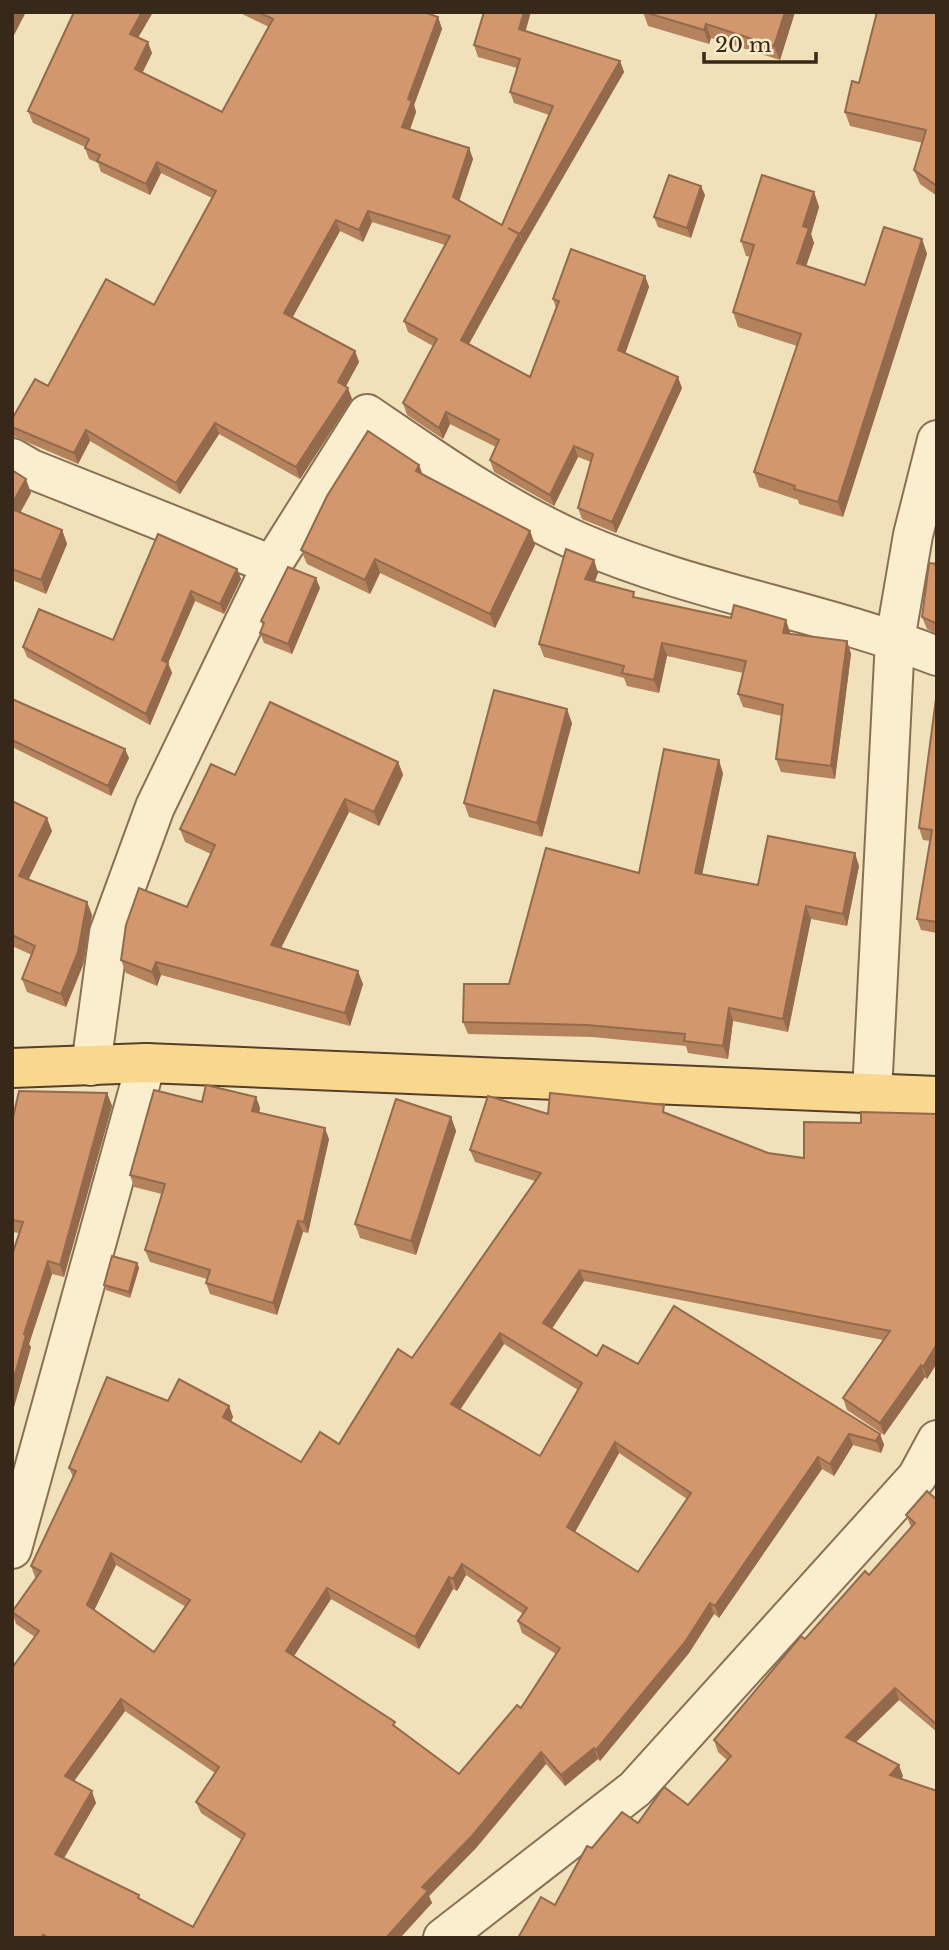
<svg xmlns="http://www.w3.org/2000/svg" width="949" height="1950" font-family="'Libre Baskerville',serif">
  <style>
    .lines { fill: none; stroke-linecap: round; stroke-linejoin: round }
    .street-casing { stroke: #897054; stroke-width: 42 }
    .primary-casing { stroke: #563e29; stroke-width: 42 }
    .street { stroke: #fbeece; stroke-width: 38 }
    .primary { stroke: #f8d78e; stroke-width: 38 }
    .wall { fill: #b5825e; fill-rule: evenodd }
    .shaded-wall { fill: #936a4c }
    .building { fill: #d2976d; stroke: #936a4c; stroke-width: 2; fill-rule: evenodd }
  </style>
  <rect width="100%" height="100%" fill="#f1e1bb"/>
  <g class="lines">
    <g class="street-casing">
      <g id="street">
        <path d="M12,458L31,469L272,565"/>
        <path d="M91,1066L109,933L155,807L272,565L367,414C436,461 504,509 581,543C695,592 821,611 937,656"/>
        <path d="M872,1093L895,640L913,535L937,440"/>
        <path d="M12,1549L146,1063"/>
        <path d="M443,1938L635,1789L917,1477L937,1440"/>
      </g>
    </g>
    <g class="primary-casing">
      <path id="primary" d="M12,1068L146,1063L937,1096"/>
    </g>
    <use href="#street" class="street"/>
    <use href="#primary" class="primary"/>
  </g>
  <g class="wall">
    <path d="M74,12H153L138,37L152,53L142,73L222,112L269,27L238,12H424L438,17L442,29L414,105L416,112L410,129L469,148L473,159L459,200L502,225L549,115L514,103L510,92L517,68L478,57L474,45L526,31L620,61L624,72L523,244L469,344L530,377L556,308L553,299L645,276L649,287L625,354L682,388L616,533L582,519L578,508L591,462L578,457L554,506L494,472L490,460L496,447L450,424L443,439L407,415L403,403L433,346L408,332L404,321L445,245L372,222L363,242L340,231L292,317L355,351L359,362L346,386L352,399L300,479L219,434L180,494L90,441L78,464L13,436L12,419L48,386L154,305L212,198L161,173L150,195L101,172L98,163L89,159L85,148V147L33,123L28,111Z"/>
    <path d="M643,12H795L780,60L711,38L709,44L648,26Z"/>
    <path d="M937,12V196L920,184L914,170L923,143L850,126L845,112L859,83Z"/>
    <path d="M814,192L819,207L811,234L814,243L806,266L865,285L922,239L927,254L843,517L799,504L798,500L759,487L754,472L797,346L738,327L733,312L750,257L746,256L741,241Z"/>
    <path d="M705,195L691,238L658,227L654,217Z"/>
    <path d="M419,465L423,475L530,531L535,545L495,628L380,573L370,594L307,564L301,550Z"/>
    <path d="M12,470L31,493L20,513L62,530L67,544L46,594L12,580Z"/>
    <path d="M158,534L237,569L241,579L224,614L195,601L168,663L172,673L150,725L27,657L23,647L113,640Z"/>
    <path d="M594,560L598,573L595,582L636,598L790,632V634L847,641L851,654L835,779L781,772L776,759L782,716L743,707L738,694L743,673L667,656L659,693L627,686L624,678L544,657L539,644Z"/>
    <path d="M937,564V634L927,629L922,617Z"/>
    <path d="M320,588L292,654L264,643L260,633L263,626L261,621Z"/>
    <path d="M937,691V933L921,930L917,919L930,841L923,840L919,828Z"/>
    <path d="M12,699L129,758L111,796L12,747Z"/>
    <path d="M572,723L542,837L469,817L464,803Z"/>
    <path d="M398,762L403,775L379,826L349,812L281,948L363,984L350,1026L161,975L157,986L126,973L121,960L187,907L211,854L185,842L180,829L235,775Z"/>
    <path d="M723,773L702,874L758,885L859,866L847,926L811,919L788,1032L733,1021L728,1059L688,1053L686,1046L592,1037L468,1034L463,1022L509,984L639,873Z"/>
    <path d="M12,801L52,831L28,879L87,902L92,915L83,965L66,1007L27,992L22,979L32,955L12,946Z"/>
    <path d="M107,1093L112,1106L64,1277L52,1274L29,1344L31,1347L12,1414V1255L19,1233L12,1232V1122Z"/>
    <path d="M256,1097L260,1108L259,1113L329,1139L308,1233L303,1232L277,1315L210,1294L206,1283L207,1279L150,1262L145,1250L162,1194L134,1187L130,1175L202,1102Z"/>
    <path d="M548,1114H667L768,1153L804,1158L861,1123L937,1114V1363L927,1379L925,1377L884,1435L847,1410L843,1398L883,1340L584,1281L552,1329L597,1356L638,1364L880,1434L884,1445L881,1453L853,1445L834,1476L822,1469L719,1618L714,1614L689,1653L600,1761L598,1759L565,1786L546,1764L476,1848L429,1896L432,1903L400,1938H12L35,1637L16,1624L12,1612L36,1578L35,1577L31,1566L73,1477L69,1468L168,1401L229,1406L233,1417L231,1421L301,1462L339,1444L412,1358L535,1181L475,1162L470,1150ZM504,1344L578,1390L540,1456L460,1409ZM619,1453L687,1499L638,1572L575,1532ZM116,1565L186,1607L154,1652L94,1610ZM466,1575L523,1614L518,1621L522,1633L556,1654L521,1708L459,1774L397,1728L294,1656L331,1599L419,1649L453,1589L457,1591ZM125,1711L215,1773L196,1802L201,1813L242,1840L193,1927L141,1900L64,1858L96,1803L74,1781Z"/>
    <path d="M451,1117L456,1131L416,1255L360,1238L355,1224Z"/>
    <path d="M137,1263L139,1268L130,1298L106,1290L104,1285Z"/>
    <path d="M937,1500V1732L899,1700L856,1742L903,1776L901,1779L555,1905L592,1848L638,1823L688,1805L727,1760L718,1752L714,1740L805,1639L869,1575L911,1527L906,1515Z"/>
  </g>
  <g class="shaded-wall">
    <path d="M16,12H26L12,39V20Z"/>
    <path d="M142,12H153L134,45L130,34Z"/>
    <path d="M524,12H531L523,40L519,29Z"/>
    <path d="M785,12H795L780,60L774,46Z"/>
    <path d="M438,17L442,29L414,105L416,112L407,138L402,127L408,99Z"/>
    <path d="M706,24L711,38L709,44L704,30Z"/>
    <path d="M148,42L152,53L139,80L135,69Z"/>
    <path d="M620,61L624,72L524,245L520,234Z"/>
    <path d="M469,148L473,159L457,208L453,197Z"/>
    <path d="M157,162L161,173L150,195L146,184Z"/>
    <path d="M701,186L705,195L691,238L687,228Z"/>
    <path d="M814,192L819,207L811,234L814,243L802,278L797,263L803,226Z"/>
    <path d="M368,211L372,222L363,242L359,230Z"/>
    <path d="M336,220L340,231L289,324L284,313Z"/>
    <path d="M519,234L524,245L465,351L461,340Z"/>
    <path d="M922,239L927,254L843,517L838,502Z"/>
    <path d="M645,276L649,287L622,362L618,350Z"/>
    <path d="M355,351L359,362L342,393L338,382Z"/>
    <path d="M678,377L682,388L616,533L612,522Z"/>
    <path d="M348,388L352,399L300,479L296,467Z"/>
    <path d="M446,412L450,424L443,439L439,428Z"/>
    <path d="M215,423L219,434L180,494L176,483Z"/>
    <path d="M86,430L90,441L78,464L74,453Z"/>
    <path d="M574,446L578,457L554,506L550,495Z"/>
    <path d="M419,465L424,479L416,471Z"/>
    <path d="M26,479L31,493L15,522L12,515V504Z"/>
    <path d="M62,530L67,544L46,594L41,580Z"/>
    <path d="M530,531L535,545L495,628L490,614Z"/>
    <path d="M375,559L380,573L370,594L365,580Z"/>
    <path d="M594,560L598,573L590,592L585,579Z"/>
    <path d="M237,569L241,579L224,614L220,604Z"/>
    <path d="M316,578L320,588L292,654L288,644Z"/>
    <path d="M191,591L195,601L168,663L172,673L150,725L146,714L162,660Z"/>
    <path d="M786,620L790,632L787,646L783,633Z"/>
    <path d="M847,641L851,654L835,779L831,766Z"/>
    <path d="M662,643L667,656L659,693L654,680Z"/>
    <path d="M567,709L572,723L542,837L537,823Z"/>
    <path d="M125,749L129,758L111,796L108,786Z"/>
    <path d="M719,760L723,773L700,885L695,873Z"/>
    <path d="M398,762L403,775L379,826L374,812Z"/>
    <path d="M345,799L349,812L276,958L271,945Z"/>
    <path d="M47,818L52,831L24,889L19,876Z"/>
    <path d="M855,853L859,866L847,926L843,914Z"/>
    <path d="M87,902L92,915L83,965L66,1007L61,994Z"/>
    <path d="M806,906L811,919L788,1032L783,1019Z"/>
    <path d="M156,962L161,975L157,986L152,972Z"/>
    <path d="M358,971L363,984L350,1026L345,1013Z"/>
    <path d="M729,1008L733,1021L728,1059L723,1046Z"/>
    <path d="M107,1093L112,1106L64,1277L60,1265Z"/>
    <path d="M256,1097L260,1108L257,1123L252,1111Z"/>
    <path d="M451,1117L456,1131L416,1255L411,1241Z"/>
    <path d="M325,1128L329,1139L308,1233L304,1222Z"/>
    <path d="M298,1221L303,1232L277,1315L273,1303Z"/>
    <path d="M48,1261L52,1274L29,1344L31,1347L12,1414V1385L24,1334Z"/>
    <path d="M137,1263L139,1268L130,1298L129,1292Z"/>
    <path d="M580,1270L584,1281L547,1335L543,1323Z"/>
    <path d="M500,1333L504,1344L456,1416L451,1404Z"/>
    <path d="M937,1344V1363L927,1379L923,1367Z"/>
    <path d="M921,1365L925,1377L884,1435L880,1423Z"/>
    <path d="M229,1406L233,1417L228,1428L223,1417Z"/>
    <path d="M849,1434L853,1445L834,1476L830,1464Z"/>
    <path d="M880,1434L884,1445L881,1453L876,1441Z"/>
    <path d="M615,1442L619,1453L571,1539L567,1527Z"/>
    <path d="M818,1457L822,1469L719,1618L715,1606Z"/>
    <path d="M111,1553L116,1565L91,1617L87,1605Z"/>
    <path d="M462,1564L466,1575L457,1591L453,1579Z"/>
    <path d="M449,1577L453,1589L419,1649L415,1637Z"/>
    <path d="M327,1588L331,1599L290,1662L286,1651Z"/>
    <path d="M710,1603L714,1614L689,1653L600,1761L596,1750Z"/>
    <path d="M895,1688L899,1700L850,1748L846,1737Z"/>
    <path d="M121,1699L125,1711L69,1788L65,1776Z"/>
    <path d="M594,1748L598,1759L565,1786L561,1775Z"/>
    <path d="M541,1752L546,1764L476,1848L429,1896L432,1903L400,1938H386L422,1887Z"/>
    <path d="M899,1765L903,1776L894,1786L890,1775Z"/>
    <path d="M92,1791L96,1803L60,1865L55,1854Z"/>
  </g>
  <g class="building">
    <path d="M12,12H16L12,20Z"/>
    <path d="M74,12H142L130,34L148,42L135,69L222,112L273,19L258,12H424L438,17L408,99L412,101L402,127L469,148L453,197L502,225L553,106L510,92L520,59L474,45L484,12H524L519,29L620,61L520,234L508,228L519,234L461,340L530,377L559,301L553,299L571,249L645,276L618,350L678,377L612,522L578,508L593,454L574,446L550,495L490,460L499,440L446,412L439,428L403,403L437,339L404,321L450,236L368,211L359,230L336,220L284,313L355,351L338,382L348,388L296,467L215,423L176,483L86,430L74,453L12,427V419L35,379L48,386L106,279L154,305L216,191L157,162L146,184L97,161L100,155L85,148L89,139L28,111Z"/>
    <path d="M644,12H785L774,46L706,24L704,30Z"/>
    <path d="M877,12H937V186L914,170L926,130L845,112L852,81L859,83Z"/>
    <path d="M669,175L701,186L687,228L654,217Z"/>
    <path d="M762,175L814,192L803,226L809,228L797,263L865,285L884,227L922,239L838,502L794,489L795,486L754,472L801,334L733,312L754,245L741,241Z"/>
    <path d="M368,431L419,465L416,471L530,531L490,614L375,559L365,580L301,550L327,496Z"/>
    <path d="M12,470L26,479L12,504Z"/>
    <path d="M12,509L62,530L41,580L12,569Z"/>
    <path d="M158,534L237,569L220,604L191,591L162,660L168,663L146,714L23,647L39,609L113,640Z"/>
    <path d="M566,549L594,560L585,579L634,592L633,597L731,618L734,605L786,620L783,633L847,641L831,766L776,759L783,705L738,694L746,661L662,643L654,680L622,673L624,666L539,644Z"/>
    <path d="M929,563L937,564V624L922,617Z"/>
    <path d="M288,567L316,578L288,644L260,633L264,623L261,621Z"/>
    <path d="M494,690L567,709L537,823L464,803Z"/>
    <path d="M937,691V922L917,919L932,830L919,828Z"/>
    <path d="M12,699L125,749L108,786L12,740Z"/>
    <path d="M270,702L398,762L374,812L345,799L271,945L358,971L345,1013L156,962L152,972L121,960L126,925L139,888L187,907L215,845L180,829L211,764L235,775Z"/>
    <path d="M664,749L719,760L695,873L758,885L768,836L855,853L843,914L806,906L783,1019L729,1008L723,1046L684,1041L685,1034L587,1025L463,1022L464,984H509L546,848L639,873Z"/>
    <path d="M12,801L47,818L19,876L87,902L78,952L61,994L22,979L35,946L12,935Z"/>
    <path d="M206,1085L256,1097L252,1111L325,1128L304,1222L298,1221L273,1303L206,1283L210,1270L145,1250L165,1184L130,1175L154,1090L202,1102Z"/>
    <path d="M19,1091L107,1093L60,1265L48,1261L24,1334L26,1335L12,1385V1255L23,1222L12,1220V1122Z"/>
    <path d="M550,1093L664,1105L663,1112L768,1153L804,1158V1122L861,1123V1112L937,1114V1344L923,1367L921,1365L880,1423L843,1398L890,1331L580,1270L543,1323L597,1356L603,1345L638,1364L674,1306L880,1434L876,1441L849,1434L830,1464L818,1457L715,1606L710,1603L685,1642L596,1750L594,1748L561,1775L541,1752L472,1836L422,1887L428,1891L386,1938H49L43,1935L42,1938H12V1668L39,1631L12,1612L41,1571L31,1566L76,1471L69,1468L107,1377L168,1401L179,1379L229,1406L223,1417L301,1462L320,1432L339,1444L398,1349L412,1358L541,1173L470,1150L488,1096L548,1114ZM500,1333L582,1383L540,1456L451,1404ZM615,1442L691,1493L638,1572L567,1527ZM111,1553L190,1600L154,1652L87,1605ZM462,1564L527,1608L518,1621L560,1648L521,1708L517,1705L459,1774L393,1725L395,1722L286,1651L327,1588L415,1637L449,1577L453,1579ZM121,1699L219,1767L196,1802L245,1834L193,1927L138,1898L139,1895L55,1854L92,1791L65,1776Z"/>
    <path d="M396,1099L451,1117L411,1241L355,1224Z"/>
    <path d="M112,1256L137,1263L129,1292L104,1285Z"/>
    <path d="M927,1491L937,1500V1721L935,1723L895,1688L846,1737L899,1765L890,1775L937,1791V1938H518L541,1897L555,1905L587,1846L592,1848L622,1812L638,1823L664,1787L688,1805L731,1756L714,1740L801,1636L805,1639L865,1571L869,1575L915,1523L906,1515Z"/>
  </g>
  <rect width="949" height="1950" fill="none" stroke="#37281a" stroke-width="28"/>
  <path d="M704 52v10h112v-10" fill="none" stroke="#37281a" stroke-width="3.5"/>
  <text x="715" y="52" font-size="21" fill="#37281a" stroke="#f8ebcb" stroke-width="5" paint-order="stroke">20 m</text>
</svg>
